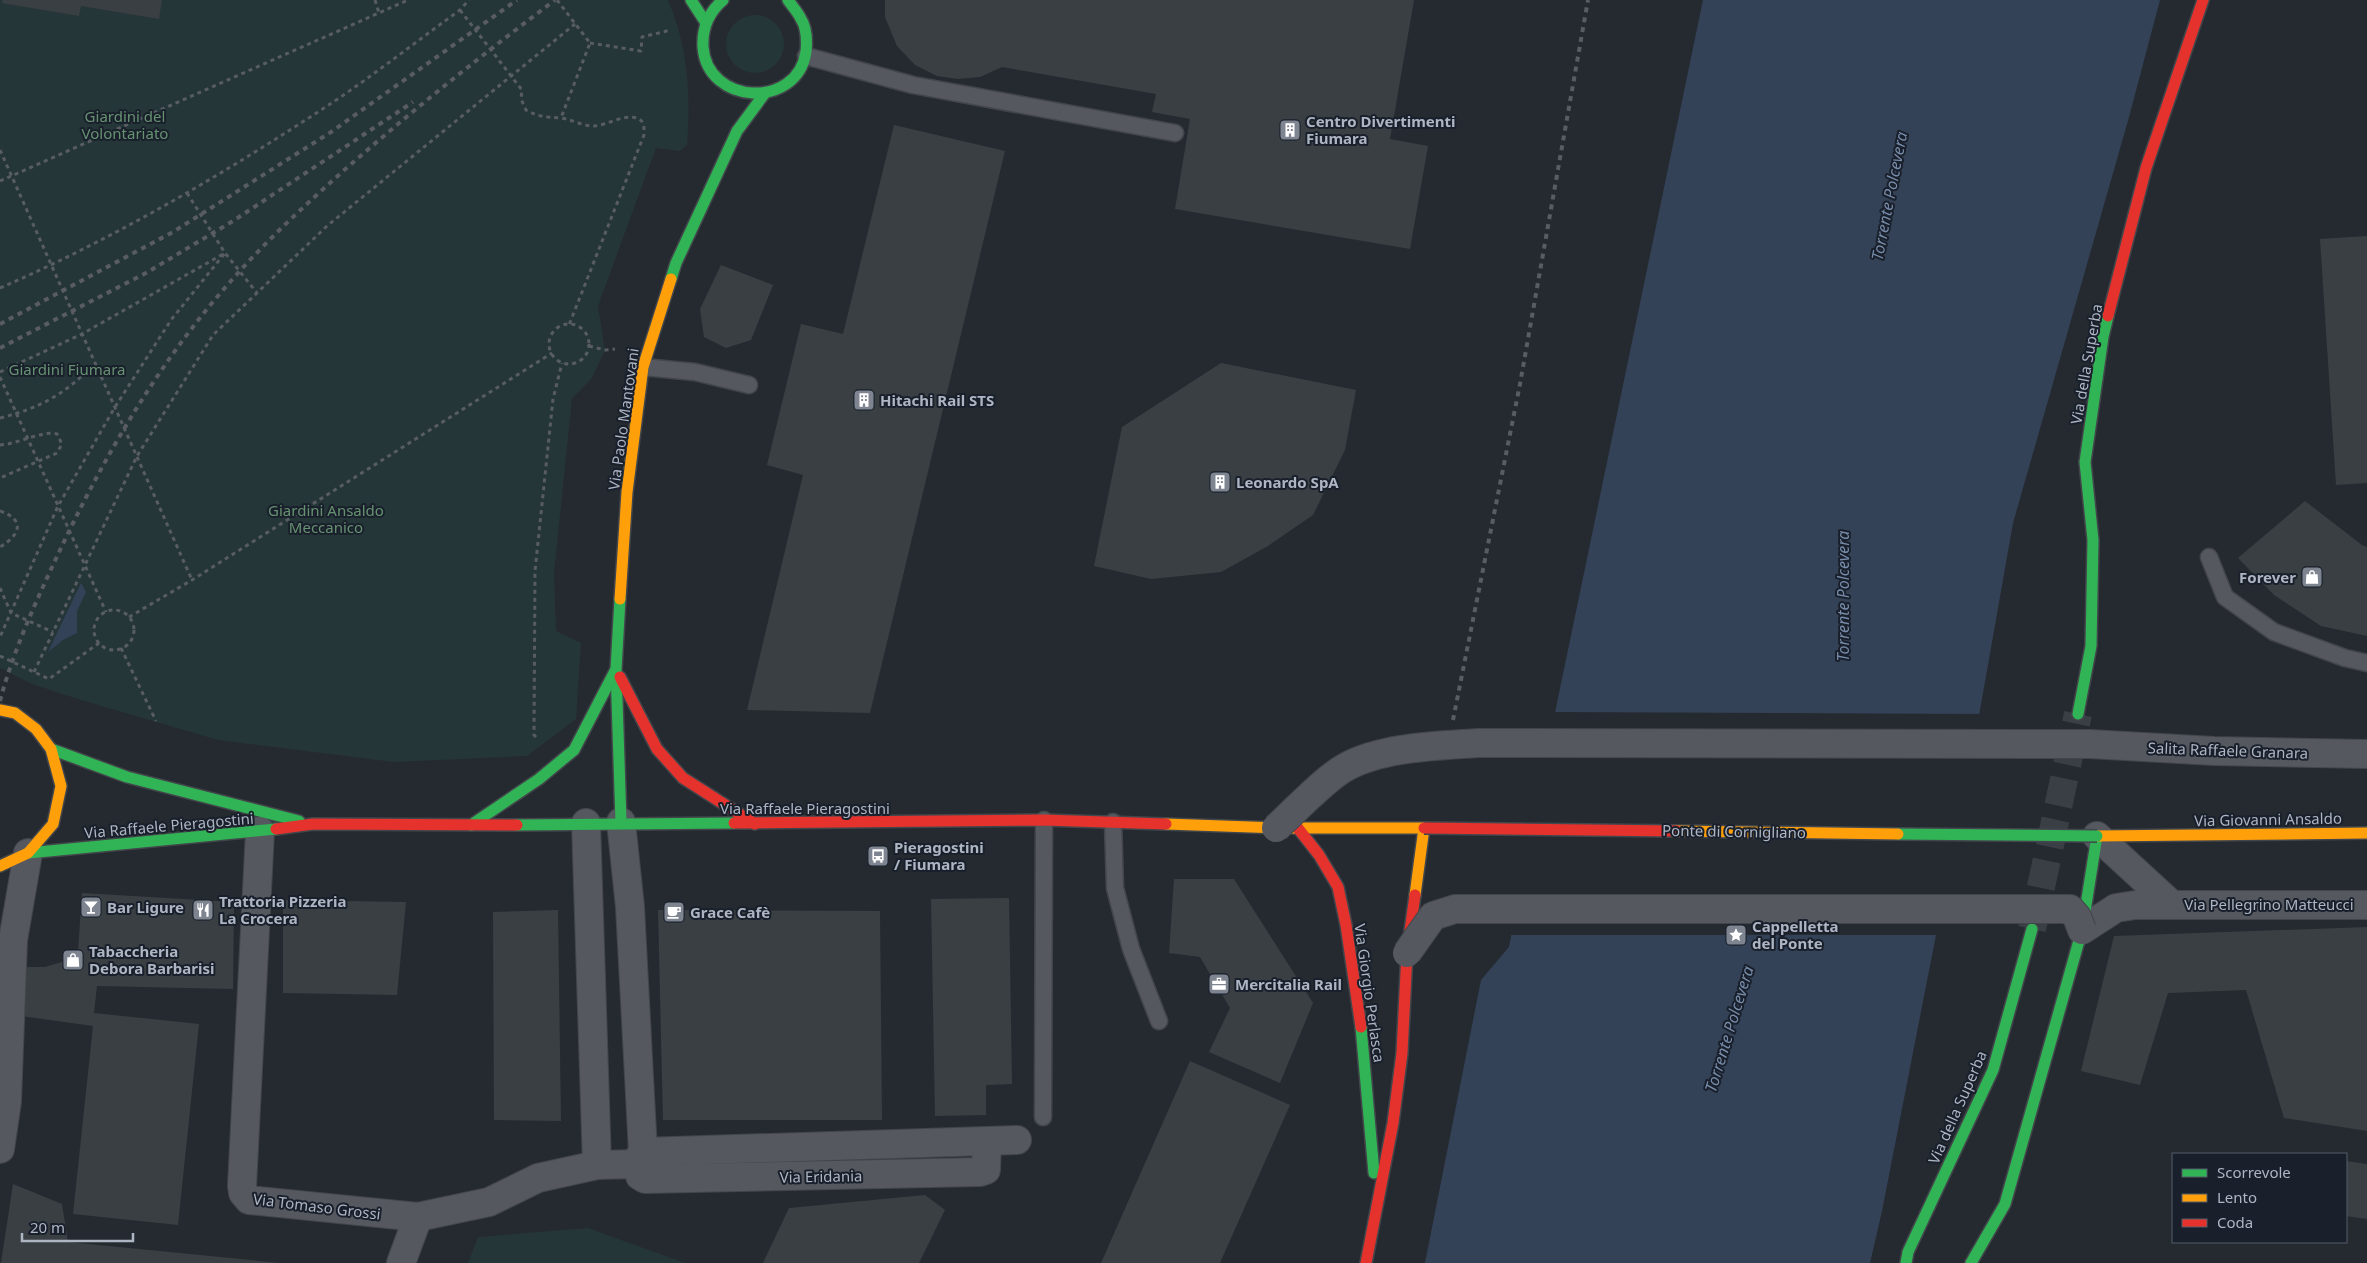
<svg xmlns="http://www.w3.org/2000/svg" width="2367" height="1263" font-family="'Noto Sans',sans-serif">
  <style>
    .green { fill: #253638 }
    .water { fill: #344258 }
    .pier { fill: #252a30 }
    .building { fill: #3a3f44 }
    .lines { fill: none; stroke-linecap: round; stroke-linejoin: round }
    .primary-tunnel { stroke: #3a3f46; stroke-width: 28; stroke-dasharray: 28 14; stroke-linecap: butt }
    .lane-casing { stroke: #42464b; stroke-width: 19 }
    .street-casing { stroke: #42464b; stroke-width: 30 }
    .fast-casing { stroke: #42464b; stroke-width: 14 }
    .slow-casing { stroke: #42464b; stroke-width: 14 }
    .jam-casing { stroke: #42464b; stroke-width: 14 }
    .path { stroke: #585d63; stroke-width: 3; stroke-dasharray: 4 4; stroke-linecap: butt }
    .lane { stroke: #55585f; stroke-width: 16 }
    .street { stroke: #55585f; stroke-width: 28 }
    .fast { stroke: #30b455; stroke-width: 11 }
    .slow { stroke: #ff9f0a; stroke-width: 11 }
    .jam { stroke: #e5322d; stroke-width: 11 }
    .rail { stroke: #595c63; stroke-width: 4; stroke-dasharray: 5 5; stroke-linecap: butt }
    .street-bridge-casing { stroke: #42464b; stroke-width: 30; stroke-linecap: butt }
    .fast-bridge-casing { stroke: #42464d; stroke-width: 14; stroke-linecap: butt }
    .slow-bridge-casing { stroke: #42464d; stroke-width: 14; stroke-linecap: butt }
    .jam-bridge-casing { stroke: #42464d; stroke-width: 14; stroke-linecap: butt }
    .street-bridge { stroke: #55585f; stroke-width: 28 }
    .fast-bridge { stroke: #30b455; stroke-width: 11 }
    .slow-bridge { stroke: #ff9f0a; stroke-width: 11 }
    .jam-bridge { stroke: #e5322d; stroke-width: 11 }
    .labels { text-anchor: middle; dominant-baseline: central; stroke-width: 4; stroke-linejoin: round; paint-order: stroke }
    .park-label { font-size: 15px; fill: #679272; stroke: #19202b }
    .poi-label { font-size: 15px; font-weight: bold; fill: #aeb5c3; stroke: #19202b; text-anchor: start }
    .street-label { font-size: 15px; fill: #aeb5c3; stroke: #19202b }
    .water-label { font-size: 16px; font-style: italic; fill: #778caa; stroke: #19202b }
  </style>
  <rect width="100%" height="100%" fill="#252a30"/>
  <g class="green">
    <path d="M0,0H668C688,46 691,95 687,145L680,151L656,148L598,306L605,350L592,378L572,399L554,573L556,631L581,643L576,719L527,756L394,762L218,740L81,700L32,684L0,668Z"/>
    <circle cx="755" cy="44" r="29"/>
    <path d="M588,1228L685,1263H468L478,1237Z"/>
  </g>
  <g class="water">
    <path d="M1703,0H2160L2129,117L2013,523L1980,710L1882,1211L1870,1263H1425L1481,980L1509,947L1557,703Z"/>
    <path d="M81,583L86,592L77,611V633L63,640L48,652Z"/>
  </g>
  <path class="pier" d="M1552,712L1981,714L1938,935H1508Z"/>
  <g class="building">
    <path d="M3,0H162L159,19L81,6L79,16L2,3Z"/>
    <path d="M885,0H1414L1390,139L1428,146L1410,249L1175,209L1190,119L1152,112L1156,94L1002,67L980,77L958,79L937,76L915,65L897,46L885,17Z"/>
    <path d="M894,125L1005,151L870,713L747,710L803,475L767,465L801,324L843,334Z"/>
    <path d="M2367,236V483L2336,485L2320,239Z"/>
    <path d="M721,265L773,285L751,340L726,348L704,337L700,309Z"/>
    <path d="M1221,363L1356,390L1345,450L1313,515L1268,546L1221,572L1151,579L1094,566L1122,427Z"/>
    <path d="M2305,501L2362,545L2367,547V636L2321,626L2274,595L2238,558Z"/>
    <path d="M1174,879H1234L1313,1003L1280,1083L1209,1052L1230,1008L1200,957L1169,953Z"/>
    <path d="M82,893L234,902L233,989L97,986L94,1013L199,1024L178,1225L73,1214L93,1026L21,1016L25,967H45L62,962L78,951Z"/>
    <path d="M1009,898L1012,1084L986,1085V1115L935,1116L931,899Z"/>
    <path d="M283,900L406,902L397,995L283,993Z"/>
    <path d="M558,910L561,1121L494,1120L493,912Z"/>
    <path d="M658,910L880,911L882,1120H663Z"/>
    <path d="M2367,927V1131L2284,1118L2246,990L2168,993L2140,1085L2081,1071L2114,936Z"/>
    <path d="M1190,1061L1290,1105L1220,1263H1101Z"/>
    <path d="M2346,1161L2367,1164V1219L2346,1216Z"/>
    <path d="M13,1184L62,1204L68,1242L280,1263H1Z"/>
    <path d="M925,1195L945,1210L919,1263H763L789,1208Z"/>
  </g>
  <g class="lines">
    <path class="primary-tunnel" d="M2032,929L2078,714"/>
    <g class="lane-casing">
      <g id="lane">
        <path d="M806,56L913,85L1175,133"/>
        <path d="M643,367L695,372L749,385"/>
        <path d="M2209,557L2225,597L2274,632L2345,658L2367,663"/>
        <path d="M1113,822L1115,888L1131,949L1159,1021"/>
        <path d="M1043,1117L1044,820"/>
      </g>
    </g>
    <g class="street-casing">
      <g id="street">
        <path d="M2090,744L2214,751L2367,754"/>
        <path d="M621,822L630,907L643,1152L639,1157L640,1176L645,1179L980,1172L986,1170L987,1141"/>
        <path d="M586,823L597,1165"/>
        <path d="M260,831L242,1186L243,1193L249,1200L418,1217L489,1202L538,1178L597,1165L638,1164"/>
        <path d="M2097,836L2171,904"/>
        <path d="M2082,930L2116,908L2135,905H2367"/>
        <path d="M0,1149L7,1101L13,940L28,853"/>
        <path d="M643,1152L1017,1140"/>
        <path d="M401,1263L418,1217"/>
      </g>
    </g>
    <g class="fast-casing">
      <g id="fast">
        <path d="M691,0L706,23"/>
        <path d="M723,0C709,12 702,28 703,47C707,105 797,110 806,52C807,41 807,28 801,19C798,12 792,6 788,0"/>
        <path d="M671,279L676,263L737,131L765,93"/>
        <path d="M620,599L616,669L621,822"/>
        <path d="M2078,714L2091,646L2093,540L2085,462L2103,337L2108,316"/>
        <path d="M51,749L127,777L299,821"/>
        <path d="M471,825L539,779L574,750L615,671"/>
        <path d="M517,825L734,823"/>
        <path d="M28,853L276,829"/>
        <path d="M1361,1027L1374,1173"/>
        <path d="M1906,1263L1908,1252L1993,1070L2032,929"/>
        <path d="M1971,1263L2005,1204L2082,930L2097,836"/>
      </g>
    </g>
    <g class="slow-casing">
      <g id="slow">
        <path d="M620,599L627,492L643,367L671,279"/>
        <path d="M0,710L15,713L36,729L51,749L61,786L53,824L28,853L0,866"/>
        <path d="M1166,824L1276,828H1424L1415,895"/>
        <path d="M2097,836L2367,833"/>
      </g>
    </g>
    <g class="jam-casing">
      <g id="jam">
        <path d="M2108,316L2146,168L2203,0"/>
        <path d="M620,677L657,749L683,778L755,824"/>
        <path d="M734,823L1044,820L1166,824"/>
        <path d="M1297,827L1319,855L1338,887L1346,925L1361,1027"/>
        <path d="M276,829L313,824L517,825"/>
        <path d="M1366,1263L1393,1123L1402,1053L1407,953L1415,895"/>
      </g>
    </g>
    <g class="path">
      <path d="M375,0L379,13"/>
      <path d="M557,0L590,43L561,118"/>
      <path d="M460,10L522,90L521,99L526,110C538,117 546,117 560,118C571,119 582,126 594,126C608,125 623,114 637,118C645,121 644,128 644,135L569,325"/>
      <path d="M590,43L641,51L642,37L671,30"/>
      <path d="M0,150L192,580"/>
      <path d="M0,181L408,0"/>
      <path d="M187,193L225,253L257,293"/>
      <path d="M0,288C113,239 218,177 321,110C369,79 414,43 460,10L469,0"/>
      <circle cx="569" cy="344" r="20"/>
      <path d="M589,346L605,350L615,349"/>
      <path d="M0,372L82,334L225,253L171,320L115,407L58,506L0,637"/>
      <path d="M0,377L106,612"/>
      <path d="M0,418C43,407 64,394 95,364"/>
      <path d="M0,445C18,444 43,430 57,434L62,444L57,453L0,478"/>
      <path d="M0,511C26,520 20,535 0,547"/>
      <path d="M0,588L11,613L53,632"/>
      <circle cx="114" cy="630" r="20"/>
      <path d="M129,617L192,580L552,353"/>
      <path d="M121,648L156,721"/>
      <path d="M0,656L49,679L99,643"/>
      <path d="M34,672L137,456L213,335L327,226L575,24"/>
      <path d="M536,737L534,735L535,571L553,399L562,363"/>
    </g>
    <use href="#lane" class="lane"/>
    <use href="#street" class="street"/>
    <use href="#fast" class="fast"/>
    <use href="#slow" class="slow"/>
    <use href="#jam" class="jam"/>
    <g class="rail">
      <path d="M0,324L173,232L331,132L517,0"/>
      <path d="M0,348L146,273L233,221L413,102"/>
      <path d="M0,701C14,648 38,597 61,548C106,453 160,361 230,282C264,243 303,207 341,173C410,112 482,55 555,0"/>
      <path d="M1453,720L1520,384L1588,0"/>
    </g>
    <g class="street-bridge-casing">
      <g id="street-bridge">
        <path d="M1276,828C1295,811 1324,779 1346,767C1382,747 1437,746 1478,743L2090,744"/>
        <path d="M1407,953L1433,916L1455,909H2070L2077,917L2082,930"/>
      </g>
    </g>
    <g class="fast-bridge-casing">
      <path id="fast-bridge" d="M1898,834L2097,836"/>
    </g>
    <g class="slow-bridge-casing">
      <path id="slow-bridge" d="M1677,831L1898,834"/>
    </g>
    <g class="jam-bridge-casing">
      <path id="jam-bridge" d="M1424,828L1677,831"/>
    </g>
    <use href="#street-bridge" class="street-bridge"/>
    <use href="#fast-bridge" class="fast-bridge"/>
    <use href="#slow-bridge" class="slow-bridge"/>
    <use href="#jam-bridge" class="jam-bridge"/>
  </g>
  <defs>
    <g id="building-square" transform="scale(1.125)"><rect x="-9" y="-9" width="18" height="18" rx="4" fill="#7e8490" stroke="#19202b"/><path d="M-4-6H4V6H1V3H-1V6H-4ZM-2.5-4.3h1.7v1.8h-1.7ZM.8-4.3h1.7v1.8H.8ZM-2.5-1h1.7V.8h-1.7ZM.8-1h1.7V.8H.8Z" fill="#fff"/></g>
    <g id="shop-square" transform="scale(1.125)"><rect x="-9" y="-9" width="18" height="18" rx="4" fill="#7e8490" stroke="#19202b"/><path d="M-5-2.5h2.3a2.7 3.5 0 0 1 5.4 0H5L5.5 6h-11ZM-1.5-2.5h3a1.5 2.3 0 0 0-3 0Z" fill="#fff"/></g>
    <g id="bus-square" transform="scale(1.125)"><rect x="-9" y="-9" width="18" height="18" rx="4" fill="#7e8490" stroke="#19202b"/><path d="M-5-6H5V4H4V6H2V4H-2V6H-4V4H-5ZM-3.5-4V0h7V-4ZM-3.5 1.2v1.5H-2V1.2ZM2 1.2v1.5H3.5V1.2Z" fill="#fff"/></g>
    <g id="bar-square" transform="scale(1.125)"><rect x="-9" y="-9" width="18" height="18" rx="4" fill="#7e8490" stroke="#19202b"/><path d="M-6-5H6L.8 .8V4.5H3.5V6h-7V4.5H-.8V.8Z" fill="#fff"/></g>
    <g id="restaurant-square" transform="scale(1.125)"><rect x="-9" y="-9" width="18" height="18" rx="4" fill="#7e8490" stroke="#19202b"/><path d="M-5-6h1v4h1v-4h1v4h1v-4h1v5L-1.5 .5V6h-2V.5L-5-1ZM5-6V6H3V1.5H1.5Q1.5-4 5-6Z" fill="#fff"/></g>
    <g id="cafe-square" transform="scale(1.125)"><rect x="-9" y="-9" width="18" height="18" rx="4" fill="#7e8490" stroke="#19202b"/><path d="M-5.5-4.5H6V0H3Q3 3.5 0 3.5H-2.5Q-5.5 3.5-5.5 0ZM3-3.2v2h1.7v-2ZM-6 4.5H4V6H-6Z" fill="#fff"/></g>
    <g id="sight-square" transform="scale(1.125)"><rect x="-9" y="-9" width="18" height="18" rx="4" fill="#7e8490" stroke="#19202b"/><path d="M0-6L1.8-2.2L6-1.7L2.9 1.2L3.7 5.4L0 3.3L-3.7 5.4L-2.9 1.2L-6-1.7L-1.8-2.2Z" fill="#fff"/></g>
    <g id="office-square" transform="scale(1.125)"><rect x="-9" y="-9" width="18" height="18" rx="4" fill="#7e8490" stroke="#19202b"/><path d="M-6-3h4V-5.5h4V-3h4V5H-6ZM-1-4.5V-3h2v-1.5ZM-6 0V1H6V0Z" fill="#fff"/></g>
  </defs>
  <g fill-rule="evenodd">
    <use href="#building-square" x="1290" y="130"/>
    <use href="#building-square" x="864" y="400"/>
    <use href="#building-square" x="1220" y="482"/>
    <use href="#shop-square" x="2312" y="577"/>
    <use href="#bus-square" x="878" y="856"/>
    <use href="#bar-square" x="91" y="907"/>
    <use href="#restaurant-square" x="203" y="910"/>
    <use href="#cafe-square" x="674" y="912"/>
    <use href="#sight-square" x="1736" y="935"/>
    <use href="#shop-square" x="73" y="960"/>
    <use href="#office-square" x="1219" y="984"/>
  </g>
  <g class="labels">
    <g class="park-label">
      <text x="125" y="116">Giardini del<tspan x="125" dy="17">Volontariato</tspan></text>
      <text x="67" y="369">Giardini Fiumara</text>
      <text x="326" y="510">Giardini Ansaldo<tspan x="326" dy="17">Meccanico</tspan></text>
    </g>
    <g class="poi-label">
      <text x="1306" y="121">Centro Divertimenti<tspan x="1306" dy="17">Fiumara</tspan></text>
      <text x="880" y="400">Hitachi Rail STS</text>
      <text x="1236" y="482">Leonardo SpA</text>
      <text x="2296" y="577" text-anchor="end">Forever</text>
      <text x="894" y="847">Pieragostini<tspan x="894" dy="17">/ Fiumara</tspan></text>
      <text x="219" y="901">Trattoria Pizzeria<tspan x="219" dy="17">La Crocera</tspan></text>
      <text x="107" y="907">Bar Ligure</text>
      <text x="690" y="912">Grace Cafè</text>
      <text x="1752" y="926">Cappelletta<tspan x="1752" dy="17">del Ponte</tspan></text>
      <text x="89" y="951">Tabaccheria<tspan x="89" dy="17">Debora Barbarisi</tspan></text>
      <text x="1235" y="984">Mercitalia Rail</text>
    </g>
    <g class="street-label">
      <text transform="translate(2086 364) rotate(-80)">Via della Superba</text>
      <text transform="translate(623 419) rotate(-82)">Via Paolo Mantovani</text>
      <text transform="translate(2228 750) rotate(2)">Salita Raffaele Granara</text>
      <text x="805" y="808">Via Raffaele Pieragostini</text>
      <text transform="translate(2268 819) rotate(-1)">Via Giovanni Ansaldo</text>
      <text transform="translate(169 825) rotate(-5)">Via Raffaele Pieragostini</text>
      <text transform="translate(1734 831) rotate(1)">Ponte di Cornigliano</text>
      <text x="2269" y="904">Via Pellegrino Matteucci</text>
      <text transform="translate(1370 993) rotate(82)">Via Giorgio Perlasca</text>
      <text transform="translate(1957 1107) rotate(-66)">Via della Superba</text>
      <text transform="translate(821 1176) rotate(-1)">Via Eridania</text>
      <text transform="translate(317 1206) rotate(7)">Via Tomaso Grossi</text>
    </g>
    <g class="water-label">
      <text transform="translate(1889 196) rotate(-79)">Torrente Polcevera</text>
      <text transform="translate(1843 596) rotate(-90)">Torrente Polcevera</text>
      <text transform="translate(1729 1029) rotate(-73)">Torrente Polcevera</text>
    </g>
  </g>
  <rect x="2172" y="1153" width="175" height="90" fill="#19202b" stroke="#555c68"/>
  <rect x="2182" y="1169" width="25" height="8" fill="#30b455" stroke="#555c68"/>
  <text x="2217" y="1178" font-size="15" fill="#aeb5c3">Scorrevole</text>
  <rect x="2182" y="1194" width="25" height="8" fill="#ff9f0a" stroke="#555c68"/>
  <text x="2217" y="1203" font-size="15" fill="#aeb5c3">Lento</text>
  <rect x="2182" y="1219" width="25" height="8" fill="#e5322d" stroke="#555c68"/>
  <text x="2217" y="1228" font-size="15" fill="#aeb5c3">Coda</text>
  <path d="M22 1233v8h111v-8" fill="none" stroke="#aeb5c3" stroke-width="2.5"/>
  <text x="30" y="1233" font-size="15" fill="#aeb5c3" stroke="#19202b" stroke-width="4" paint-order="stroke">20 m</text>
</svg>
